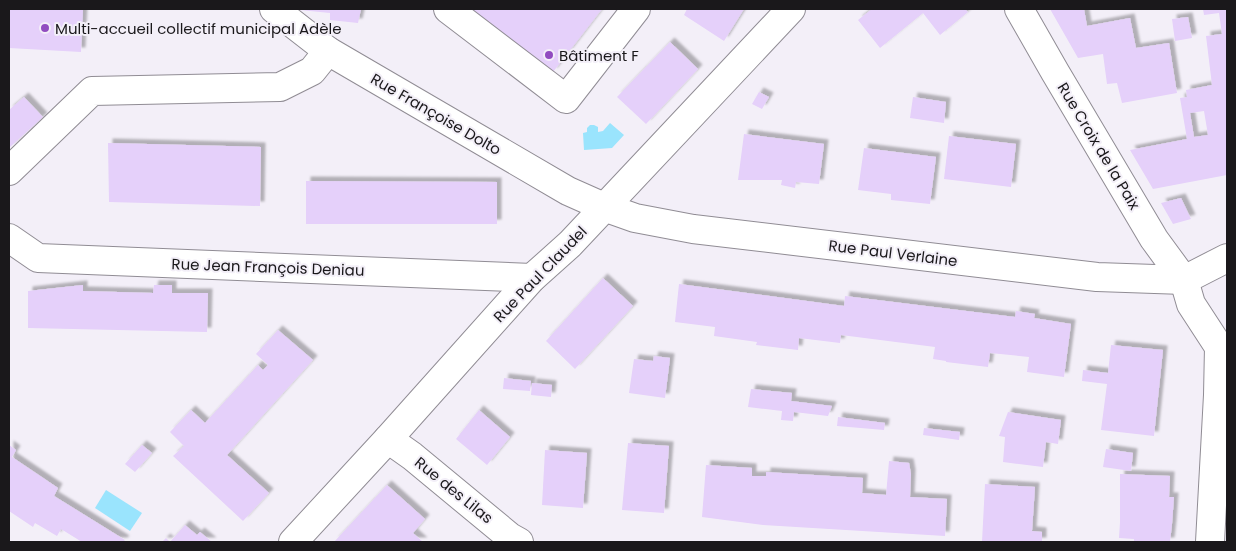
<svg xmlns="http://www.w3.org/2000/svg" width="1236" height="551" font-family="Poppins,sans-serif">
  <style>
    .water { fill: #9ae4fd }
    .building { fill: #e5d0fa; fill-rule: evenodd; filter: url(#shadow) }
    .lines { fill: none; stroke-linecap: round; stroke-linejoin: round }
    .minor-casing { stroke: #908c94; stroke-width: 30 }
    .minor { stroke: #fff; stroke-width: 28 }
    .poi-dot { fill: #914cc0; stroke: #f3eff8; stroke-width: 2 }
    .labels { text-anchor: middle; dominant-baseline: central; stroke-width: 4; stroke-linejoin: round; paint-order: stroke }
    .poi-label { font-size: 15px; fill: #1a181b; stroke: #f3eff8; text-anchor: start }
    .street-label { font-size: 15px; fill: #1a181b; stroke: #f3eff8 }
  </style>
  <defs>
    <filter id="shadow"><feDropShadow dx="4.5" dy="-4.5" stdDeviation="1" flood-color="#0004"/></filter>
  </defs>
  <rect width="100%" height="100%" fill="#f3eff8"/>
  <g class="water">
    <path d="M610,123L624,135L612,148L584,150L583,133L587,132V128L590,125H594L598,127V132L603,131Z"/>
    <path d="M106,490L142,513L130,531L95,508Z"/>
  </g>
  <g class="building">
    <path d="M9,9H83L81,52L9,48Z"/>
    <path d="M299,9H361L358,23L330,20V13L300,10Z"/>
    <path d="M472,9H602L553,72Z"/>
    <path d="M687,9H744L724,41L684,15Z"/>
    <path d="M872,9H965L968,12L940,35L923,13L880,48L858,20Z"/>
    <path d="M1050,9H1084L1087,26L1130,18L1136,48L1169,43L1177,93L1122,103L1117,83L1107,84L1103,54L1078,58Z"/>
    <path d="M1203,9H1227V175L1153,189L1130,150L1187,139L1180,98L1187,97L1186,90L1212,85L1206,36L1222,34L1219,13L1204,15ZM1204,111L1208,135L1194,137L1190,113Z"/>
    <path d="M1188,17L1192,38L1175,41L1172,19Z"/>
    <path d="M670,42L698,69L646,124L617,97Z"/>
    <path d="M759,92L769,97L762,109L752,104Z"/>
    <path d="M24,97L43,117L9,148V110Z"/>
    <path d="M913,97L946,102L944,123L910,118Z"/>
    <path d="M744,134L824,144L819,184L796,182L795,188L781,185L782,180H738Z"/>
    <path d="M949,136L1016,144L1011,187L944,179Z"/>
    <path d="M108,143L261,147L260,206L109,202Z"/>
    <path d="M864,148L936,157L930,204L891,200V194L858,190Z"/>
    <path d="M306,181L497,182V224H306Z"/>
    <path d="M1181,198L1191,219L1173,224L1161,203Z"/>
    <path d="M603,278L633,306L575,369L546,341Z"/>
    <path d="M679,284L844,306L845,296L1015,317L1016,311L1035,314L1034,318L1071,324L1064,377L1027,372L1029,357L990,353L988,367L946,362V361L933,359L935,347L841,335L840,343L799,338L798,350L756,345L757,342L714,336L715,327L675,322Z"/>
    <path d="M83,285V291L153,293L154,285H172V293H208L207,332L28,328V291Z"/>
    <path d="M278,330L313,360L227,455L269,493L243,521L173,456L184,446L170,432L191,410L205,423L258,365L263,370L268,365L256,354Z"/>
    <path d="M1111,345L1163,350L1154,436L1101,430L1107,384L1082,381L1083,370L1108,373Z"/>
    <path d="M654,356L670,358L665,398L629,393L634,359L653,361Z"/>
    <path d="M504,378L531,381L530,391L503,389Z"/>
    <path d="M532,383L552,385L551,397L531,395Z"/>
    <path d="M751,389L792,393L791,401L832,406L828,416L794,412L793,421L781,420L782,411L748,407Z"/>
    <path d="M479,410L510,437L487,465L456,439Z"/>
    <path d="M1008,412L1061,420L1058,444L1046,442L1043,467L1003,462L1005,437L999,436Z"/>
    <path d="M838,417L885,423L884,430L837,426Z"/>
    <path d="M924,428L960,432L959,440L923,435Z"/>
    <path d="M628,443L669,446L664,513L622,510Z"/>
    <path d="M9,445L16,450L12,457L58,488L54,496L125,540L123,542H82L61,529L57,536L35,523L33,527L9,511Z"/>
    <path d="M142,445L152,453L135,472L125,464Z"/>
    <path d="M1106,449L1133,453L1131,471L1103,467Z"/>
    <path d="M545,450L587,453L583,508L542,505Z"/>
    <path d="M889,461L909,463L911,474L910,497L947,499L945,536L763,525L702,517L706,465L752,468V476H766V472L863,478L862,493L886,495Z"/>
    <path d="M1120,474L1170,476L1169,497H1174L1172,524L1170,542H1134V539L1119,538L1120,522Z"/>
    <path d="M985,484L1035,487L1032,531L1042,532V542H982Z"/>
    <path d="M387,485L425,519L413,533L423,542H394L393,541L392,542H334Z"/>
    <path d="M185,525L197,535L200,532L212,542H162L166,538L170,542Z"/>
  </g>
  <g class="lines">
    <g class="minor-casing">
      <g id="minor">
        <path d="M274,9L328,51L568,191L604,207L635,218L693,229L1097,277L1184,280L1227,258"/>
        <path d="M448,9L566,99L636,9"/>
        <path d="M1019,9L1055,72L1154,239L1184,280L1191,304L1219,347L1218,395L1210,542"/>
        <path d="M9,171L92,91L280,87L312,71L328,51"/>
        <path d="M9,238L38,258L532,278"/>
        <path d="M388,439L412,456L510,537L519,542"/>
        <path d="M293,542L388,439L532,278L570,244L791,9"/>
      </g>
    </g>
    <use href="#minor" class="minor"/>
  </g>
  <g class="poi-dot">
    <circle cx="45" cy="28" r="5"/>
    <circle cx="549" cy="55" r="5"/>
  </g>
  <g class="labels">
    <g class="poi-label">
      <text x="55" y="28">Multi-accueil collectif municipal Adèle</text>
      <text x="559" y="55">Bâtiment F</text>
    </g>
    <g class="street-label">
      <text transform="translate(436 114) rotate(30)">Rue Françoise Dolto</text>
      <text transform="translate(1099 146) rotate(59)">Rue Croix de la Paix</text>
      <text transform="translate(893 253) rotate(7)">Rue Paul Verlaine</text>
      <text transform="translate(268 267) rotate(2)">Rue Jean François Deniau</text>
      <text transform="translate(540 274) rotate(-46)">Rue Paul Claudel</text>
      <text transform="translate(454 490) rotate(39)">Rue des Lilas</text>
    </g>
  </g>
  <rect width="1236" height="551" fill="none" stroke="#1a181b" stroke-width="20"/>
</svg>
